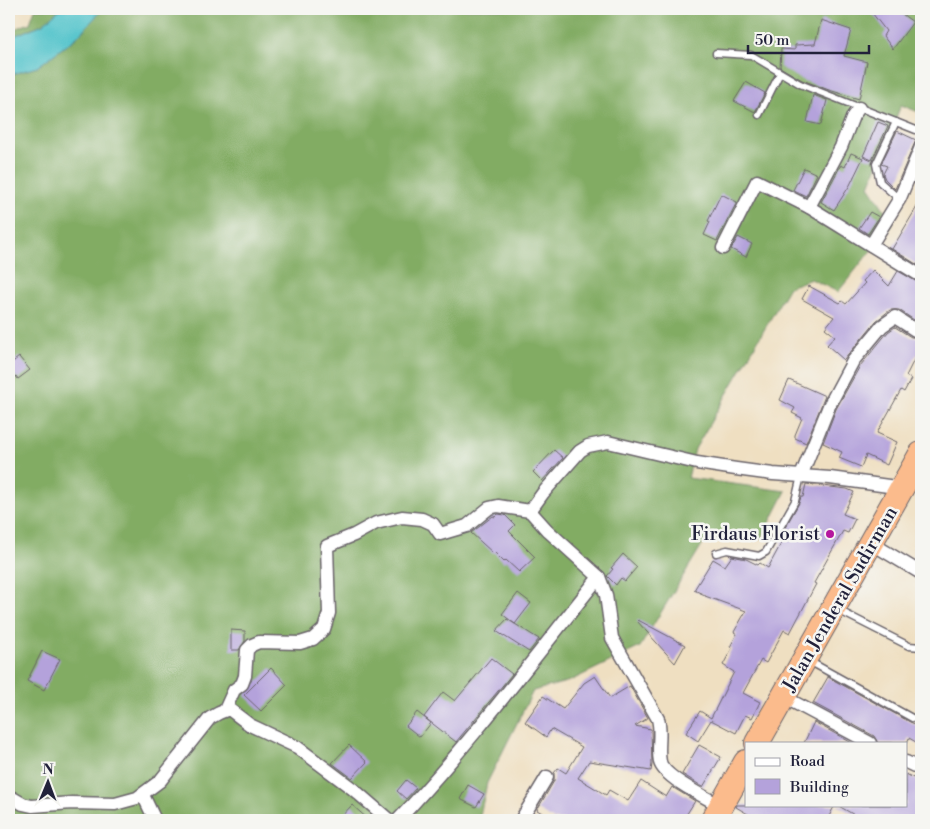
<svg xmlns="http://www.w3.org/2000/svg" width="930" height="829" font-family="'Libre Bodoni',serif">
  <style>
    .forest { fill: #82ac64; stroke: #526750 }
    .water { fill: #57c5cc; stroke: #3c7484 }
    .building { fill: #b4a2db }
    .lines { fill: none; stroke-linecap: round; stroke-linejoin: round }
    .lane-casing { stroke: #6a646a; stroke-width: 9 }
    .street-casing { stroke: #6a646a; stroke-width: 15 }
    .highway-casing { stroke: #6a646a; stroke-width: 26 }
    .lane { stroke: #fff; stroke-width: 6 }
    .street { stroke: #fff; stroke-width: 12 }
    .highway { stroke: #fbbb8c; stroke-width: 24 }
    .poi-dot { fill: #b5179e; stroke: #f6f6f2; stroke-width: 2 }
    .labels { text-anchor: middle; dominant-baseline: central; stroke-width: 5; stroke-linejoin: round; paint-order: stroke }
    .poi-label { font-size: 19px; fill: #22223b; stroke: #f6f6f2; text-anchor: end }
    .street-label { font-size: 19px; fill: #22223b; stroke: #f6f6f2 }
  </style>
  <rect width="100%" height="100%" fill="#f6f6f2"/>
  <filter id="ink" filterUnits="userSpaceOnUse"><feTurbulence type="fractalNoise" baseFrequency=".02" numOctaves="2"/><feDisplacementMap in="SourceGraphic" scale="10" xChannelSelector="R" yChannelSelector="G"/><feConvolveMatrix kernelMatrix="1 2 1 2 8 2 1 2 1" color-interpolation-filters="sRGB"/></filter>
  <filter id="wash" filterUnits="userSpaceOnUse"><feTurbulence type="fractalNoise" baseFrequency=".0096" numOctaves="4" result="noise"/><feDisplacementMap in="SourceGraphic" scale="20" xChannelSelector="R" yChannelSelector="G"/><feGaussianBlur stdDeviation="1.12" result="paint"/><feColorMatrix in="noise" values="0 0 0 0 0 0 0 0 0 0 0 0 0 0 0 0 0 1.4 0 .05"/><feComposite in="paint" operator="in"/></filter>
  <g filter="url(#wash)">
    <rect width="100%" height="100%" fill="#efdfc1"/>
    <g class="forest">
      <path d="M35,9H60L43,24L9,38V31L30,23Z"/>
      <path d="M103,9H921V113L901,105L869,186L893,223L838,292L811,279L789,287L695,449L688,478L786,491L762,538L705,540L640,647L570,681L533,691L487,783L479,820H9V75L37,67L77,37Z"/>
    </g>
    <path class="water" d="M60,9H103L77,37L37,67L9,75V38L43,24Z"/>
    <g id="blocks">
      <g class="building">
        <path d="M869,9H895L913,22L893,49L883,36L886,31Z"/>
        <path d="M821,20L851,30L844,56L867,62L859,99L829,90L802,80L780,67L781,49L795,50V45L815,44Z"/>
        <path d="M746,82L765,93L755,112L734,101Z"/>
        <path d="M813,95L827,100L821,125L807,122Z"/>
        <path d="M878,122L888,126L872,160L863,156Z"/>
        <path d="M897,131L916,140L895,189L885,179L883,174L887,166L881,164Z"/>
        <path d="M851,153L863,158L850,185L834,210L821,202L841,165L845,167Z"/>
        <path d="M804,168L817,174L806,196L793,190Z"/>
        <path d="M721,194L737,202L717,241L704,235L710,222L708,221Z"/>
        <path d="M921,200V267L892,249Z"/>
        <path d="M870,212L879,217L868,234L859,228Z"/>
        <path d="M738,237L752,244L746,257L731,249Z"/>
        <path d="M873,270L889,286L898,271L921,284V316L914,320L899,310H890L876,321L844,360L827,345L835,336L825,328L834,317L802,299L809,286L840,303L842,301L846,304L865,283L863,281Z"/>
        <path d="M895,327L911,337H921V356L917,354L906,376L911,379L904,392L901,390L877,433L897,442L887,465L866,455L861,467L839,458L842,452L823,443L836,409L860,366L888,332Z"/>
        <path d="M19,357L30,370L18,379L16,376L9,382V365Z"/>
        <path d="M789,380L825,396L806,443L795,438V435L802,418L792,413L795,408L780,400Z"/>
        <path d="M554,450L563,458L542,481L533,472Z"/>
        <path d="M806,484L847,489L854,492L843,514L855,519L848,533L843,531L814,583L816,584L790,633L784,630L766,663L761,660L743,693L760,702L752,718L745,715L736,733L711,720L698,741L686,733L700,711L711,718L734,672L723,665L732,648L730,647L737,634L734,632L746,611L705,596V595L694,590L713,559L725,566L732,556L746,559L758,565L760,563L768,568L782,542L778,540L799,503L801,497H803Z"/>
        <path d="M498,514L505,515L515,525L509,531L535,557L519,572L506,560L504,562L494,552L493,553L471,533L493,516L495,517Z"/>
        <path d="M623,554L637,567L625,581L621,578L616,585L607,576L613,569L611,568Z"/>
        <path d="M518,593L531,603L515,624L502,614Z"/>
        <path d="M507,619L539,639L529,652L496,631Z"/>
        <path d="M638,620L685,645L675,663L637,621Z"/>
        <path d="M231,630L245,631V641L239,650H231Z"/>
        <path d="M42,651L60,659L44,690L27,681Z"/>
        <path d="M491,658L512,674L456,742L424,717L443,692L455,701Z"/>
        <path d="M271,668L287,685L261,711L244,695Z"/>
        <path d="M595,676L610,698L630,686L648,718L635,726L651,729L652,764L651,771L589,761L578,778L606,795L609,790L628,801L641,781L666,797L672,787L695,801L683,820H554L537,810L554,781V773L558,768L566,773L582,747L551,729L546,737L525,722L543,696L563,709L584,683Z"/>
        <path d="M828,677L910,722L921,727V745L909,738L907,743H878L874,736L813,703Z"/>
        <path d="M417,712L431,723L420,737L406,726Z"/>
        <path d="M814,722L852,743H804Z"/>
        <path d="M349,745L367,762L352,778L332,763Z"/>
        <path d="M699,745L721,757L703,787L682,774Z"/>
        <path d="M906,774L921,782V820H863L837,805H906Z"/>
        <path d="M406,780L416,788L406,799L397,791Z"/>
        <path d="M468,785L484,794L476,807L460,799Z"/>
        <path d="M352,805L369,820H338Z"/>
        <path d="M737,805H835L827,820H758L736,807Z"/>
      </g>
    </g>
  </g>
  <g filter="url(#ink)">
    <use href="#blocks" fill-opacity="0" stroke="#6a646a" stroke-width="1"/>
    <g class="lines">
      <g class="lane-casing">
        <g id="lane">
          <path d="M716,53L751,55L800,84L921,132"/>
          <path d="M759,115L780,73"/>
          <path d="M896,122L876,164L880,182L899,199"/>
          <path d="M716,553L727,550L759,556L766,552L795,501L801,476"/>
          <path d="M836,609L909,646L921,647"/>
          <path d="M809,661L912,718"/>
        </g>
      </g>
      <g class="street-casing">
        <g id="street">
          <path d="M809,207L841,147L853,116L859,108"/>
          <path d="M871,245L900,198L921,147"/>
          <path d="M723,248L757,181L809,207L921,276"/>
          <path d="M801,476L829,406L853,361L882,326L895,317L915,330H918L921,324"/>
          <path d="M530,511L543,493L580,451L588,446L608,442L697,463L736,469L773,474L830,478L903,488"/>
          <path d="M871,543L921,573"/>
          <path d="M784,697L870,743"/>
          <path d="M225,710L234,690L242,684L245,676L247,650L252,645L259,642L300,643L313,639L324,629L329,613L327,546L354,535L376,523L402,517L422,519L433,524L440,534L467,526L489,508L498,506L530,511L547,530L599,577L606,595L612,638L658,719C662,733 657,748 660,762C664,778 707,798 721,806"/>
          <path d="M906,762L921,769"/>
          <path d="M143,795L155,820"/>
          <path d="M9,796L23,804L32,806L72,803L115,804L137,798L160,781L210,718L219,713L229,709L250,725L297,747L353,789L389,820"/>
          <path d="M398,820C470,744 533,659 599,577"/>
          <path d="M521,820L547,777"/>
        </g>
      </g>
      <g class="highway-casing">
        <g id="highway">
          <path d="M757,743L921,454"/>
          <path d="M713,820L746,762"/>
        </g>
      </g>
      <use href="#lane" class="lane"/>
      <use href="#street" class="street"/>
      <use href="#highway" class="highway"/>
    </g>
  </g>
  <circle class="poi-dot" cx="830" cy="534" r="5"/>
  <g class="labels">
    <g class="poi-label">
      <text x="820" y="534">Firdaus Florist</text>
    </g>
    <g class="street-label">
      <text transform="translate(840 599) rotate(-60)">Jalan Jenderal Sudirman</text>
    </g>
  </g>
  <rect width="930" height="829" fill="none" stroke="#f6f6f2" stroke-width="30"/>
  <rect x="745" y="742" width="162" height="65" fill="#f6f6f2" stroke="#a1a1a9"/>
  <rect x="755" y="758" width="25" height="8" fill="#ffffff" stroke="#a1a1a9"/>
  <text x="790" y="766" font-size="15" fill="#22223b">Road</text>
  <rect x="755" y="779" width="25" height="15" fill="#b4a2db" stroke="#a1a1a9"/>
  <text x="790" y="792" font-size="15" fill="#22223b">Building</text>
  <g transform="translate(48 782) rotate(1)" stroke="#f6f6f2" stroke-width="4" paint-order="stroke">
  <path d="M0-4L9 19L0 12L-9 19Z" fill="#22223b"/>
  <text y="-8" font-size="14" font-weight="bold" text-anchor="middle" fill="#22223b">N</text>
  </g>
  <path d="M748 45v8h121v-8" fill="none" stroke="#22223b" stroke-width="2.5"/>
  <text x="755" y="45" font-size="15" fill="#22223b" stroke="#f6f6f2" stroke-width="4" paint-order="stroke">50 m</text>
</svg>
